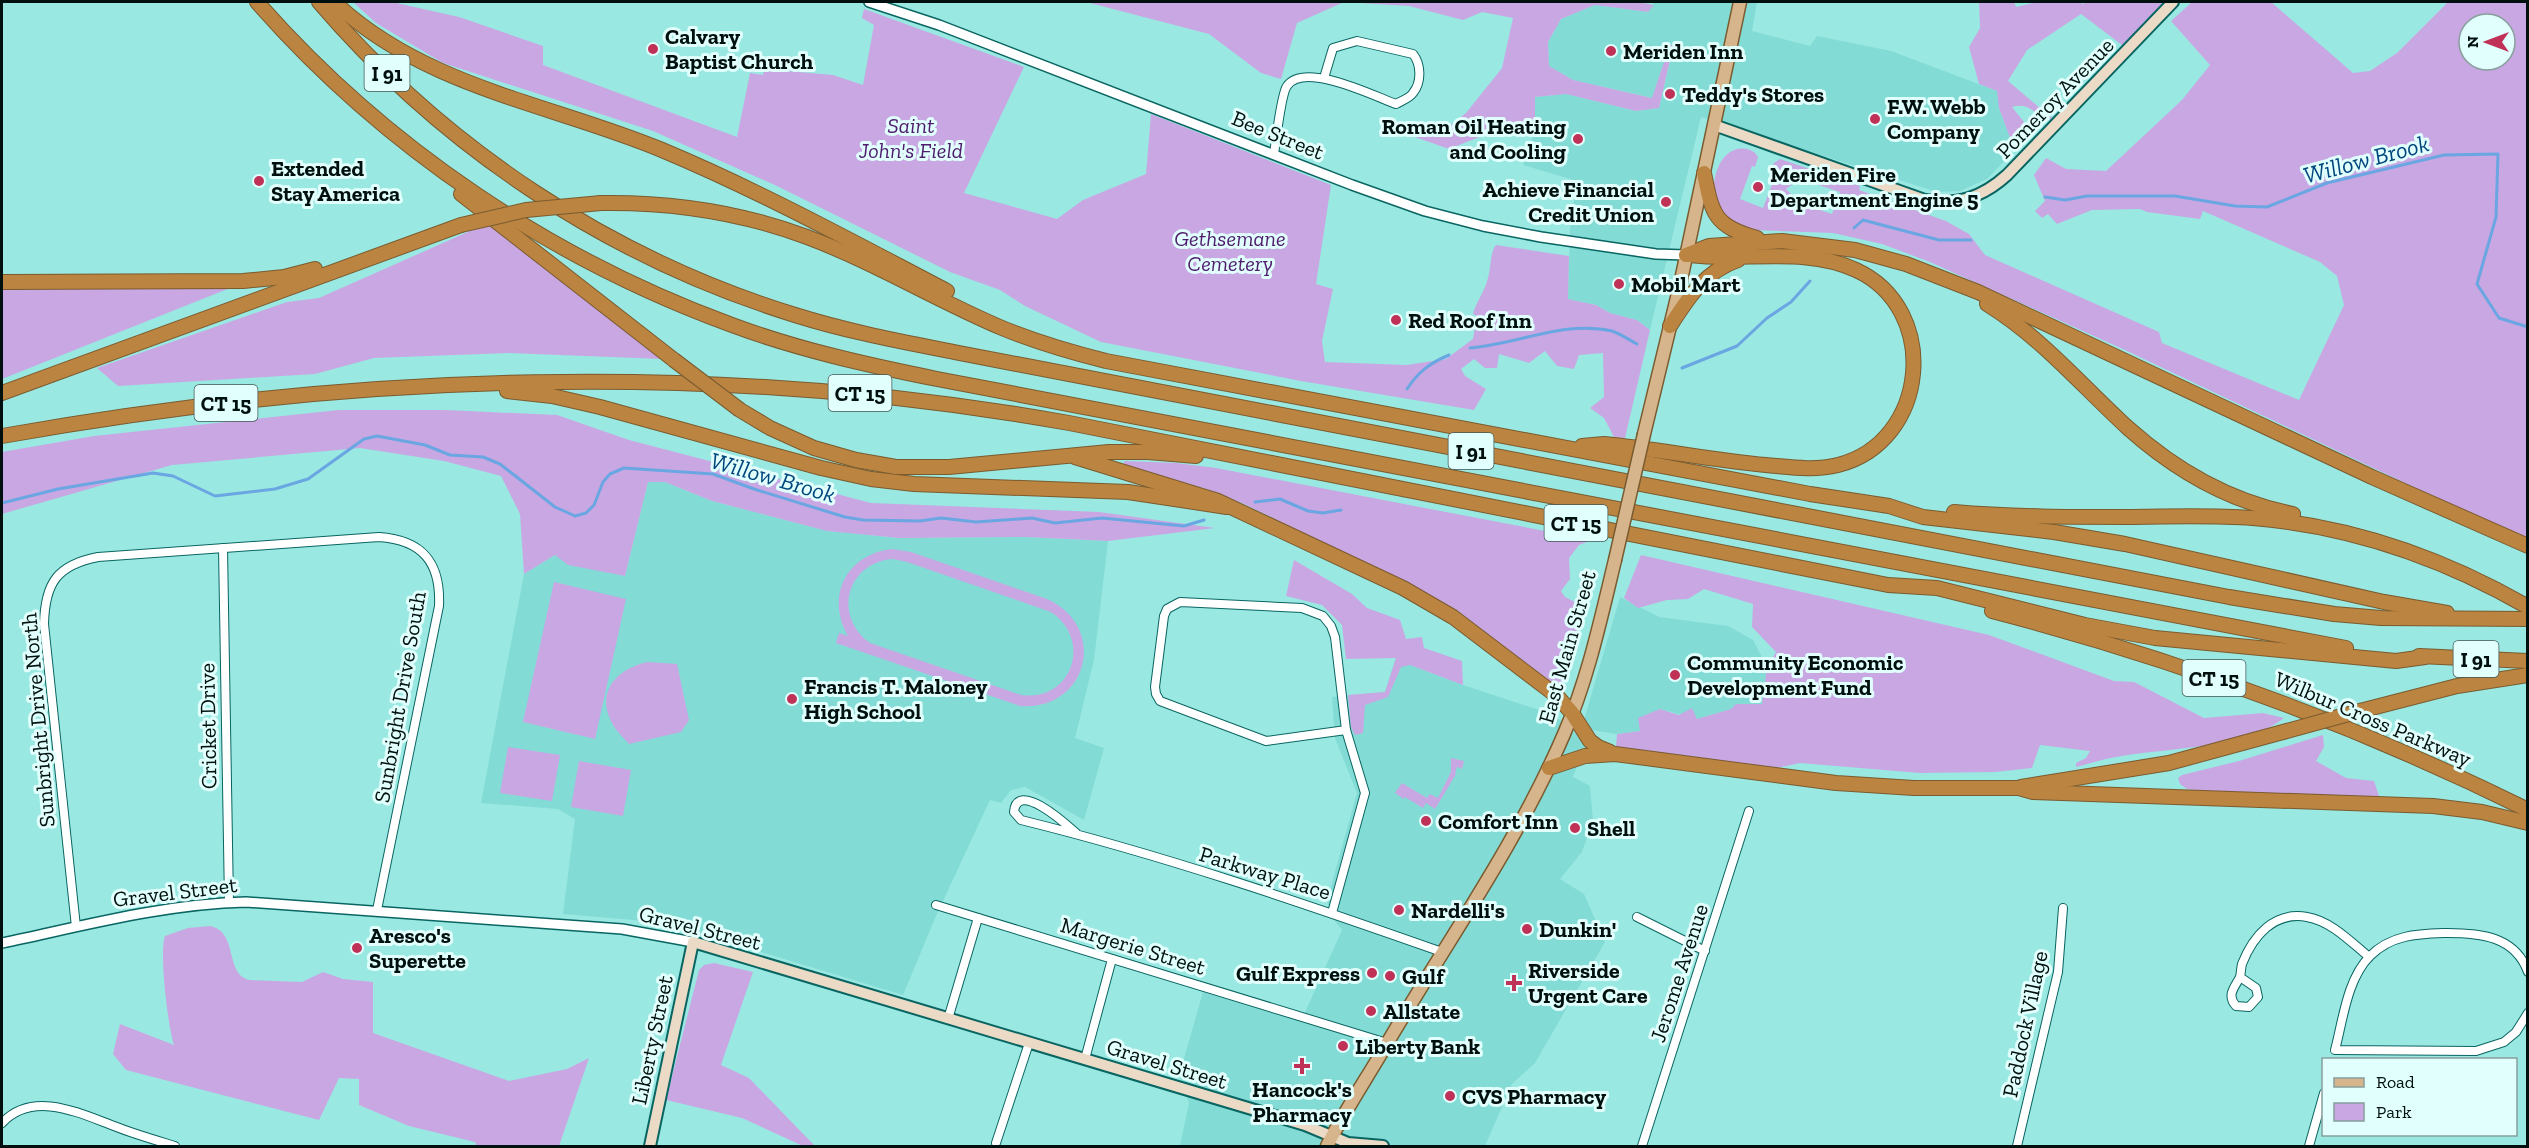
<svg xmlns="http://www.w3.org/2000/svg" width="2529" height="1148" font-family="'Zilla Slab',serif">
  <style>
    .built { fill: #83dbd5 }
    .green { fill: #c9a7e3; fill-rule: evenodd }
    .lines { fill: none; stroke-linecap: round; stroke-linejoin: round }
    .stream { stroke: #6aa6e2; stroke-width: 3 }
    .minor-casing { stroke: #096561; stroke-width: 10 }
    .tertiary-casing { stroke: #096561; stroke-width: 12 }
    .secondary-casing { stroke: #096561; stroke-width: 14 }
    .primary-casing { stroke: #7a5b2f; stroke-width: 15 }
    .motorway-casing { stroke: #7a5b2f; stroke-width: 16 }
    .minor { stroke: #fff; stroke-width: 8 }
    .tertiary { stroke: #fff; stroke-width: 9 }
    .secondary { stroke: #ebdac6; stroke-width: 10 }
    .primary { stroke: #d6b58c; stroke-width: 12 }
    .motorway { stroke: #bb8440; stroke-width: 14 }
    .primary-bridge-casing { stroke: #7a5b2f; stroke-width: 15; stroke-linecap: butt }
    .motorway-bridge-casing { stroke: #7a5b2f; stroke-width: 16; stroke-linecap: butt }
    .primary-bridge { stroke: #d6b58c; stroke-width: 12 }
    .motorway-bridge { stroke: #bb8440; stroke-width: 14 }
    .poi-dot { fill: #c03157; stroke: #e1fffc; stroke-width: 2 }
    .labels { text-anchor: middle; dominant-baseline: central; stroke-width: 6; stroke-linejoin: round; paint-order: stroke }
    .shield { fill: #e1fffc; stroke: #445856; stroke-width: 1.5 }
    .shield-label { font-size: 21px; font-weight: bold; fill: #00100f }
    .poi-label { font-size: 22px; font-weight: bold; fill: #00100f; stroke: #e1fffc; text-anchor: start }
    .street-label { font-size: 22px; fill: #00100f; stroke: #e1fffc }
    .park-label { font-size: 22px; font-style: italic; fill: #4f1b6d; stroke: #e1fffc }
    .water-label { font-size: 24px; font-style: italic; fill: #00467d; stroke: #e1fffc }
  </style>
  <rect width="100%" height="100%" fill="#9ae8e2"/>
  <g class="built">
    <path d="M1654,2H1757L1752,31L1810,46L1817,36L1891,51L1997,91L1999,108L2012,143L2007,158L1987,179L1960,191L1937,192L1701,117L1650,330L1637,320L1610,313L1596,305L1568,299L1570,229L1577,181L1523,165L1535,130L1534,97L1566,94L1636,111L1659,108L1674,45L1669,47L1653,98L1573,80L1549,66L1548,42L1561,19L1595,5L1648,12Z"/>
    <path d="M648,482H665L712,501L827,531L899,538L1026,537L1108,541L1094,660L1075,738L1104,748L1084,820L1025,787L1011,790L1001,803L990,800L936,916L903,995L679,927L645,921L563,914L575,819L558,809L481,803L524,574L555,555L625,576Z"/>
    <path d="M1620,597L1659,617L1728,626L1753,640L1767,667L1762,704H1737L1731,709L1697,719L1660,709L1640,731L1617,734L1591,730L1573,777L1590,786L1593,822L1582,852L1560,879L1584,894L1605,942L1535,1063L1512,1084L1485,1146H1180L1189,1103L1179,1076L1203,992L1301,1021L1342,930L1333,919L1327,901L1357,793L1335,738L1332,697L1385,692L1396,657L1410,665L1463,685L1554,715L1579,737Z"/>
  </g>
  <g class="green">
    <path d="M353,2H392L459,17L543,46V65L737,137L750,73L763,75L764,69L833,75L863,85L874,25L862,18L864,9L1024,67L964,193L1057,219L1083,200L1146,174L1151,114L1331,185L1316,284L1333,289L1322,341L1325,362L1407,365L1446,359L1473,339L1477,316L1473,314C1476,302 1485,291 1488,278C1491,268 1490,252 1496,245L1569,256L1568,299L1596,305L1610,313L1637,320L1650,330L1625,438L1614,437L1604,418L1590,408L1604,397L1603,353L1579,355L1574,369L1557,366L1545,351L1529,363L1499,354L1497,368H1485L1474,359L1461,369L1465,376L1486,389L1474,410L1301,381L1101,342L1025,306L1000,290L950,272L777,186L653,131L443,63L376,23Z"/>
    <path d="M1086,2H1638L1654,5L1648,12L1595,5L1561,19L1548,42L1549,66L1573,80L1652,98L1669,47L1674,43L1659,108L1636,111L1566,94L1535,97V130L1487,134L1449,149L1415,137L1449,126L1466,113L1502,68L1513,18L1482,12L1463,20L1409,6L1344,2L1297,23L1281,79L1261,73L1209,34Z"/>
    <path d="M1979,2H2014L2016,7L2037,2H2079L2083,4L2085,2H2164L2122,45L2081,14L2027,50L2008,81L2053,119H2041C2034,109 2025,103 2012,107L2024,122V139L2012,143L1999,108L1997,91L1979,84L1969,47L1980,28Z"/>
    <path d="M2192,2H2271L2353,73L2370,71L2397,53L2448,2H2527V538L2483,520L2125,350L1930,262L1882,244L1833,233L1753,230L1725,221C1722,215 1717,207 1715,200C1710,179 1721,144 1747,149C1753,151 1755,152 1758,157L1755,167L1752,166L1740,199L1763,208L1776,174L1770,172L1774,163L1780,159L1860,186L1859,190L1946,221L1969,234L1985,255L2159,332L2162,343L2299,400L2344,305L2337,276L2320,262L2203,211L2200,219L2147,212L2140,209L2092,210L2057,224L2048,214L2042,218L2035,211L2045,201L2034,175L2046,158L2066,169L2106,171L2182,100L2210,65L2171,21ZM2469,24H2505V60H2469ZM1800,179L1840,192L1832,214L1793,201L1794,197L1786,189Z"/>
    <path d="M490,225L661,359L509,353L374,358L315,374L118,386L97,368L287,302L319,298L470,231Z"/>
    <path d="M230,288L2,379V289Z"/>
    <path d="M339,410H445L557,415L629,440L871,503L1099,512L1215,528L1108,541L1026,537L899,538L827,531L712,501L665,482H648L625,576L568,565L555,555L524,574L520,514L501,476L444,461L360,448L172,465L2,514V452L94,436Z"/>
    <path d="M1124,461L1176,463L1216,468L1592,540L1579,545L1569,558L1570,579L1561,591L1565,597L1585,607L1562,688H1558L1400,580L1242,503L1206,489L1124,465Z"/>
    <path d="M892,549L911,552L1047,599C1109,627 1088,711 1020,706L836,643L839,633L848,636C825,596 847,554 892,549ZM893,559L907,562L1051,612C1093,640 1072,702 1021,695L870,643C832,616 847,562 893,559Z"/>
    <path d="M1641,555L1989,635L2114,681L2134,682L2204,718L2263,713L2284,718C2246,748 2169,748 2122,756C2107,758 2092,763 2076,767V763L2086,758L2090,751L2040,745L2032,768L1995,772L1920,773L1800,763L1767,770L1616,747L1617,734L1640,731L1638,718L1660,709L1679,715L1692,708L1697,719L1731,709L1736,704H1762L1767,667L1776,652L1752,627L1753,604L1704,589L1688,599L1667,600L1638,608L1624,598Z"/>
    <path d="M1294,560L1352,594L1367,608L1400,620L1406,639L1422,637L1424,648L1462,661L1463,685L1410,665L1401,667L1388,697L1365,705L1363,733L1355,735L1351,727L1348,695L1385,692L1396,658L1346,659L1342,625L1322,605L1286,596Z"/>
    <path d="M554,582L626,599L595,739L523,722Z"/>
    <path d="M647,662L677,664L689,720L681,732L629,744C623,737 615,730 611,721C596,690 618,669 647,662Z"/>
    <path d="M2323,735L2324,747L2316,761L2346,778L2374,781L2380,799L2204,792L2187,789L2180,784L2178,778L2182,775L2239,761Z"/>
    <path d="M508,747L560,755L552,801L500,793Z"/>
    <path d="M1451,758L1464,761L1462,769L1457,767L1455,773L1456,774L1435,809L1426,803L1423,808L1405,797L1404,799L1395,793L1402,783L1427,798L1430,794L1438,798L1451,772Z"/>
    <path d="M579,761L631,770L623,816L571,807Z"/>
    <path d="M210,926C239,932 224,973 249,980L302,982L323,972L343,979L373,982V1033L509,1081L567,1069L589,1058L559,1146H477L475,1142L409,1126L359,1105V1079L339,1078L319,1120L126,1070L113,1054L120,1024L174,1045C168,1027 159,953 165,936L188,928Z"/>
    <path d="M714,963L753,972L721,1065L749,1078L815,1146H803L742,1118L666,1100L699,970L704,965Z"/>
  </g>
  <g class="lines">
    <g class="stream">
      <path d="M2045,197L2065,200L2087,196H2175L2235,206L2267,207L2327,183L2444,155L2498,154L2496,217L2477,284L2499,318L2528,327"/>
      <path d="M1854,228L1863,220L1939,240H1971"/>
      <path d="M1470,348C1518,344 1565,320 1612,331C1621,334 1629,340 1637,344"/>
      <path d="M1682,368L1737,346L1767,318L1791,302L1810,281"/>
      <path d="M1407,389C1418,372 1430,363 1449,355"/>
      <path d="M1255,502L1280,499L1308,511L1323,513L1341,510"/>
      <path d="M2,503L58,489L153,473L173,476L215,496L275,489L308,479L364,439L377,436L425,445L450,455L483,457L500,464L555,507L575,516L586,513L594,505L603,482L610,474L624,468L713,474L754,489L845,517L863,520L920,521L941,518L976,522L1032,518L1055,523L1102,518L1184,526L1204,520"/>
    </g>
    <g class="minor-casing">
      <g id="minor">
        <path d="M1274,154C1276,141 1281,94 1287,86C1304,61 1374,96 1396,104C1401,101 1410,98 1413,93C1422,82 1421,64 1413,54L1357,41L1333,48L1324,78"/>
        <path d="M223,548L229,902"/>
        <path d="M1180,602L1302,608L1323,616L1331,626L1335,637L1346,730L1266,741L1160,701L1156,694L1155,687L1164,616L1167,609Z"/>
        <path d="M1076,833C1067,825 1017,779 1014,812L1021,820C1163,855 1303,903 1442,952"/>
        <path d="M936,905L1387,1043"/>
        <path d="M1332,913L1365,793L1346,730"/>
        <path d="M1637,917L1705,951"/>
        <path d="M76,927L44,624C45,583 57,565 98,557L379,537C423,540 441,563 439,606L377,910"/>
        <path d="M2528,972C2515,936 2480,933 2447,933C2419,934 2392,934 2370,956C2347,979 2343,1020 2335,1050L2476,1051L2504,1042L2516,1032L2528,1013"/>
        <path d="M2240,977L2256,988L2258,997L2249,1007L2236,1006C2226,995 2235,987 2240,977C2241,973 2241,968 2242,964C2253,936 2274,911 2307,917C2331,921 2351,942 2369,957"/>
        <path d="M948,1019L978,918"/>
        <path d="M1085,1059L1112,959"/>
        <path d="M2,1123C33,1090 79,1113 114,1126C134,1134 155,1140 175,1146"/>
        <path d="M996,1143L1029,1043"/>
        <path d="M1642,1146L1749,811"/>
        <path d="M2017,1146L2058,972L2063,908"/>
        <path d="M2309,1146L2324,1093"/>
      </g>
    </g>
    <g class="tertiary-casing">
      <g id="tertiary">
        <path d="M869,2L939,25L1352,185L1425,211L1483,226L1541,237L1656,254L1686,255"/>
        <path d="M2,943C83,926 163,904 246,902L622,929L693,942"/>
      </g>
    </g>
    <g class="secondary-casing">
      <g id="secondary">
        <path d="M1714,125L1925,200C1957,206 1983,197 2007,175L2173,2"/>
        <path d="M650,1146L693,942L1305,1125L1348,1143L1383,1146"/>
      </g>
    </g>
    <g class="primary-casing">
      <g id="primary">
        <path d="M1644,434L1680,285L1740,2"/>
        <path d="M1327,1146C1343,1114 1363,1084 1382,1052C1443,947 1516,846 1564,734C1588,679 1601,618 1615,560"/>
      </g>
    </g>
    <g class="motorway-casing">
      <g id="motorway">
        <path d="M257,2C384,147 551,259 732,325C799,350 868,365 937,379L2346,648"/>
        <path d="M319,2C445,149 610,258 795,315C849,332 904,342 959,353L2229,597L2334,614L2381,618L2528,619"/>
        <path d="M334,2C424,87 551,104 662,150C760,191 853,242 947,291"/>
        <path d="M1704,173C1712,214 1714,226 1757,238"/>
        <path d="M461,194L674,360"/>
        <path d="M601,203C671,202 740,212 807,237C874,262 936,300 1002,328C1036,342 1070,352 1106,361L1810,494L1889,506L1923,517L2054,532L2125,544L2384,602L2447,613"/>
        <path d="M1686,255L1709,246L1782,241L1855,250L1906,264L1978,292L2372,477L2528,546"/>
        <path d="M2,282L243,281L284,277L315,269"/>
        <path d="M1987,304C2042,338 2081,385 2128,428C2175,470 2231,502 2293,514"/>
        <path d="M1670,326C1688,298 1705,271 1738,260"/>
        <path d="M507,391L552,396L600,407L821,468L871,479L914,484L1128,492L1227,507"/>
        <path d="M2,393L461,225"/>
        <path d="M740,410L770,428L814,448L856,460L896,467H949L1109,452H1148L1196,456"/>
        <path d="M2,436C353,373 717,360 1069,423L1888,585L1937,588L2085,625L2155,638L2396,661L2425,657"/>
        <path d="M1582,446L1604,444C1658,449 1711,460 1766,465C1789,467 1814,471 1838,465C1929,442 1941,309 1856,270C1804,246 1744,262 1690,255"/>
        <path d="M1075,457L1218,501L1403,588L1453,617L1557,696L1572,713L1590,741L1598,747L1610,752"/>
        <path d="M1954,512C2013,517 2072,517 2131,517C2172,516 2213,515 2253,518C2352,526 2443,558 2528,607"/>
        <path d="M1992,611C2177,659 2356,725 2528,810"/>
        <path d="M2419,656L2528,661"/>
        <path d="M2356,712L2457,686L2528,675"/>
        <path d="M1549,768L1585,756L1615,754L1836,783L1914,788H2019L2033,792L2433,806L2482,812L2528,823"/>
        <path d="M2021,787L2169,763L2283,732"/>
      </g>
    </g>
    <use href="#minor" class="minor"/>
    <use href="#tertiary" class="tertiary"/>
    <use href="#secondary" class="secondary"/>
    <use href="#primary" class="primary"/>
    <use href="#motorway" class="motorway"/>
    <g class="primary-bridge-casing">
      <path id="primary-bridge" d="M1615,560L1644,434"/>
    </g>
    <g class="motorway-bridge-casing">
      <g id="motorway-bridge">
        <path d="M461,225L526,210L601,203"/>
        <path d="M674,360L740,410"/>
        <path d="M2283,732L2356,712"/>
      </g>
    </g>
    <use href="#primary-bridge" class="primary-bridge"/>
    <use href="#motorway-bridge" class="motorway-bridge"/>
  </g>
  <g class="poi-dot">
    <circle cx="653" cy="49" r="6"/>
    <circle cx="1611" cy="51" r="6"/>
    <circle cx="1670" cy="94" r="6"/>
    <circle cx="1875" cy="119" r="6"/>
    <circle cx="1578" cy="139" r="6"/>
    <circle cx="259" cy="181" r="6"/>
    <circle cx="1758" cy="187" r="6"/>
    <circle cx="1666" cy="202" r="6"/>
    <circle cx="1619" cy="284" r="6"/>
    <circle cx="1396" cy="320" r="6"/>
    <circle cx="1675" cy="675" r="6"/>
    <circle cx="792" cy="699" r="6"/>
    <circle cx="1426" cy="821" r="6"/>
    <circle cx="1575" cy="828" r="6"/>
    <circle cx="1399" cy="910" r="6"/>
    <circle cx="1527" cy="929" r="6"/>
    <circle cx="357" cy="948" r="6"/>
    <circle cx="1372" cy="973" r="6"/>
    <circle cx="1390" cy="976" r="6"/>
    <path d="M1511 974h6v6h6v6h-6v6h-6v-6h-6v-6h6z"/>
    <circle cx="1371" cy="1011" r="6"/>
    <circle cx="1343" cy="1046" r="6"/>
    <path d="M1299 1057h6v6h6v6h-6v6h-6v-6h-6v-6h6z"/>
    <circle cx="1450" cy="1096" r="6"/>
  </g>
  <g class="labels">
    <g class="shield">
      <rect x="364.5" y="55" width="45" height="36" rx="4.5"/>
      <rect x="828.5" y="375" width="63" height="36" rx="4.5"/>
      <rect x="194.5" y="385" width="63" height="36" rx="4.5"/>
      <rect x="1448.5" y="433" width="45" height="36" rx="4.5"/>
      <rect x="1544.5" y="505" width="63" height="36" rx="4.5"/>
      <rect x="2453.5" y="641" width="45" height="36" rx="4.5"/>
      <rect x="2182.5" y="660" width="63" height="36" rx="4.5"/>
    </g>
    <g class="shield-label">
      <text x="387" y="73">I 91</text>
      <text x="860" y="393">CT 15</text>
      <text x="226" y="403">CT 15</text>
      <text x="1471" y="451">I 91</text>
      <text x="1576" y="523">CT 15</text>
      <text x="2476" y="659">I 91</text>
      <text x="2214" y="678">CT 15</text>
    </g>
    <g class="poi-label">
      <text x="665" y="36">Calvary<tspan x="665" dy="25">Baptist Church</tspan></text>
      <text x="1623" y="51">Meriden Inn</text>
      <text x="1682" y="94">Teddy's Stores</text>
      <text x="1887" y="106">F.W. Webb<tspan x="1887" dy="25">Company</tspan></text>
      <text x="1566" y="126" text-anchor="end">Roman Oil Heating<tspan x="1566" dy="25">and Cooling</tspan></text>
      <text x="271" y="168">Extended<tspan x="271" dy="25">Stay America</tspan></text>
      <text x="1770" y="174">Meriden Fire<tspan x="1770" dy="25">Department Engine 5</tspan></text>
      <text x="1654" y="189" text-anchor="end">Achieve Financial<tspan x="1654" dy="25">Credit Union</tspan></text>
      <text x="1631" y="284">Mobil Mart</text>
      <text x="1408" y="320">Red Roof Inn</text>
      <text x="1687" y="662">Community Economic<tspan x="1687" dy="25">Development Fund</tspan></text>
      <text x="804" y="686">Francis T. Maloney<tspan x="804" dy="25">High School</tspan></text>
      <text x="1438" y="821">Comfort Inn</text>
      <text x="1587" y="828">Shell</text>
      <text x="1411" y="910">Nardelli's</text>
      <text x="1539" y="929">Dunkin'</text>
      <text x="369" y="935">Aresco's<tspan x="369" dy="25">Superette</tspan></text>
      <text x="1528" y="970">Riverside<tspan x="1528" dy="25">Urgent Care</tspan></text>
      <text x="1360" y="973" text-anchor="end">Gulf Express</text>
      <text x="1402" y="976">Gulf</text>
      <text x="1383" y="1011">Allstate</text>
      <text x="1355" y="1046">Liberty Bank</text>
      <text x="1302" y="1089" text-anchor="middle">Hancock's<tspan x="1302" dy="25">Pharmacy</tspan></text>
      <text x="1462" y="1096">CVS Pharmacy</text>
    </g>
    <g class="street-label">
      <text transform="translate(2055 98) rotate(-46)">Pomeroy Avenue</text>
      <text transform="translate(1278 135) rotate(22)">Bee Street</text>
      <text transform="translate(1567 647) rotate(-74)">East Main Street</text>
      <text transform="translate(400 697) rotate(-80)">Sunbright Drive South</text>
      <text transform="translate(2373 719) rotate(23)">Wilbur Cross Parkway</text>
      <text transform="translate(38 720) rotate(-95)">Sunbright Drive North</text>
      <text transform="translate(208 726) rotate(-91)">Cricket Drive</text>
      <text transform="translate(1265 873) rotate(17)">Parkway Place</text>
      <text transform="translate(175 892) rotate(-7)">Gravel Street</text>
      <text transform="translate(700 928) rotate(14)">Gravel Street</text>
      <text transform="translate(1133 946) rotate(17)">Margerie Street</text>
      <text transform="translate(1679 973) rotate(-72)">Jerome Avenue</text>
      <text transform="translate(2025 1024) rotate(-78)">Paddock Village</text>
      <text transform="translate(652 1040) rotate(-78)">Liberty Street</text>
      <text transform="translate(1167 1064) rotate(17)">Gravel Street</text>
    </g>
    <g class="park-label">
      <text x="911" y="125">Saint<tspan x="911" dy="25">John's Field</tspan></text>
      <text x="1230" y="238">Gethsemane<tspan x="1230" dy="25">Cemetery</tspan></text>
    </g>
    <g class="water-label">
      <text transform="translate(2366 159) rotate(-15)">Willow Brook</text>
      <text transform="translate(773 477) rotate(16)">Willow Brook</text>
    </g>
  </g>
  <rect width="2529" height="1148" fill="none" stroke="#00100f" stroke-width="6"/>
  <rect x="2322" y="1058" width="195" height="78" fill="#e1fffc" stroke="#879f9d" stroke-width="1.5"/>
  <rect x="2334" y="1078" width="30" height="9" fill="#d6b58c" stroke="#879f9d" stroke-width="1.5"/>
  <text x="2376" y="1088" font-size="18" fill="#00100f">Road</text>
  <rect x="2334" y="1103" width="30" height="18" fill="#c9a7e3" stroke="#879f9d" stroke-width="1.5"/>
  <text x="2376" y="1118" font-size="18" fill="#00100f">Park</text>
  <g transform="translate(2487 42) rotate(270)"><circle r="28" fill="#e1fffc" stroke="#879f9d" stroke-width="1.5"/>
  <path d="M0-4.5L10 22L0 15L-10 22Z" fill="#c03157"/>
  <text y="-9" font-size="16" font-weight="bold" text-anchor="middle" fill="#00100f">N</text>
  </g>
</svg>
